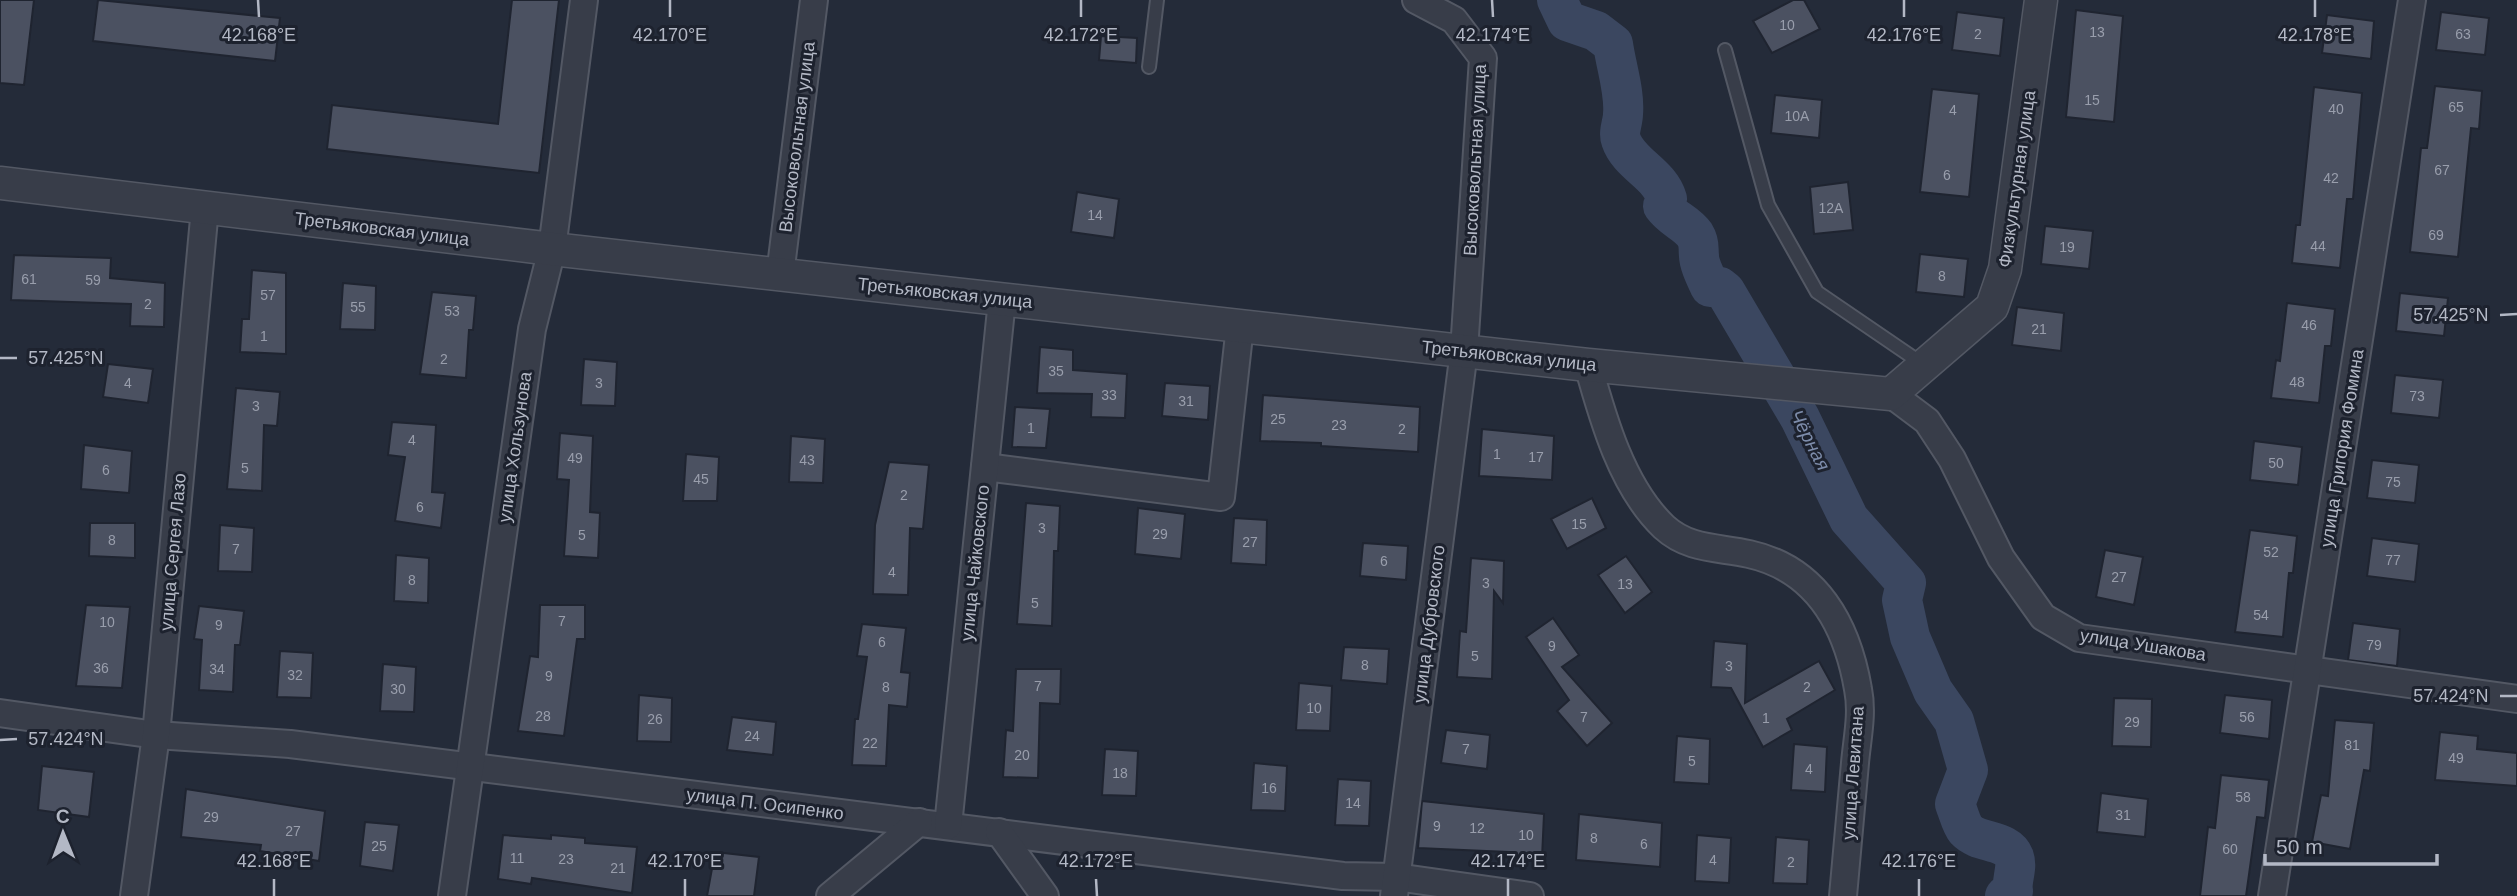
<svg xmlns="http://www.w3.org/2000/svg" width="2517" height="896" font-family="Arial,sans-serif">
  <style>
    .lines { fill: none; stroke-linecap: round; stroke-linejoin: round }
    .river { stroke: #3b4760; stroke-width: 40 }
    .building { fill: #4b5161; stroke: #1f2430; stroke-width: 2 }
    .service-casing { stroke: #535864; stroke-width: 16 }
    .minor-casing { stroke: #535864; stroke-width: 30 }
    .tertiary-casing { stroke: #535864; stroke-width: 35 }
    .service { stroke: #383d49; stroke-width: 12 }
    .minor { stroke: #383d49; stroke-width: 26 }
    .tertiary { stroke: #383d49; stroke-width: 32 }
    .ticks { fill: none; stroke: #b3b8c5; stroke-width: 2.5 }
    .labels { text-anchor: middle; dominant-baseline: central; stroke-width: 6; stroke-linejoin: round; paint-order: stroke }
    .number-label { font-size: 14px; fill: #999eac }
    .street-label { font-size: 18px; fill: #b3b8c5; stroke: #1d222e }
    .water-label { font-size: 19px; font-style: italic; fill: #7d8caa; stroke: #1d222e }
    .ticks-label { font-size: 18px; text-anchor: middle; fill: #b3b8c5; stroke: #1d222e; stroke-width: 6; stroke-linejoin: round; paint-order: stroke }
  </style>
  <rect width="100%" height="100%" fill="#242b39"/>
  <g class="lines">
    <path class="river" d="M1557,0L1567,21L1596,31L1613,44C1616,66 1625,92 1623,114C1623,122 1618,132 1621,140C1629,164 1660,174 1667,199L1663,206C1673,220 1686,222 1695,235C1700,243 1698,247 1699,256C1699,264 1706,278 1710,287H1720L1725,291L1800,418L1849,519L1906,583L1902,600L1910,637L1933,691L1954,721L1968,770L1955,804C1958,811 1961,824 1966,830C1979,844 2007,839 2014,857C2018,868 2011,880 2013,891L2005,896"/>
  </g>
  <g class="building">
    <path d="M0,0H34L24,85L0,83Z"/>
    <path d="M98,0L280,18L275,61L93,41Z"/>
    <path d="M512,0H559L539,173L327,149L332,105L498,124Z"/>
    <path d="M1793,0H1804L1820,29L1772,53L1753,21Z"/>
    <path d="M2076,10L2123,16L2114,122L2066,117Z"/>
    <path d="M1957,12L2004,18L2000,56L1952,50Z"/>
    <path d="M2441,12L2489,18L2485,55L2436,50Z"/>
    <path d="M2327,15L2374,21L2371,59L2322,53Z"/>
    <path d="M1101,36L1137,38L1136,63L1099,60Z"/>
    <path d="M2435,86L2482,91L2479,129L2471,128L2458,257L2410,252L2421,148H2427Z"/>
    <path d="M2314,87L2362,93L2353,199H2347L2340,268L2292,263L2296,225H2300Z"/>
    <path d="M1932,89L1979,94L1969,197L1920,192Z"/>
    <path d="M1775,95L1822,100L1819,138L1771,133Z"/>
    <path d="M1848,182L1853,230L1814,234L1810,187Z"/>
    <path d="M1077,192L1119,199L1114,238L1071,232Z"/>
    <path d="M2045,226L2093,231L2089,269L2041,264Z"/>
    <path d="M1920,254L1968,259L1964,297L1916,292Z"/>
    <path d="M14,255L111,258L110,278L165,283L164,327L130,326L131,304L11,300Z"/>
    <path d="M252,270L286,273V354L240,352L242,319H249Z"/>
    <path d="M343,283L376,286L375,330L340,329Z"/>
    <path d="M432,292L476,296L473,330H469L466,378L420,374Z"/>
    <path d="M2400,293L2448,298L2444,336L2396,331Z"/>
    <path d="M2287,303L2335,309L2331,346H2325L2319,403L2271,398L2276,360L2280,361Z"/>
    <path d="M2017,307L2064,313L2061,351L2012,345Z"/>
    <path d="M1040,347L1073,350V370L1127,374L1125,418L1091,417L1092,394L1037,393Z"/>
    <path d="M584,359L617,362L615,406L581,405Z"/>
    <path d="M108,364L153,369L148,403L103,397Z"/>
    <path d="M2395,375L2443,380L2439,418L2391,413Z"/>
    <path d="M1165,383L1210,386L1208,420L1162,416Z"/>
    <path d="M236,388L280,392L277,426L264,425L262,491L227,489Z"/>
    <path d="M1263,395L1420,407L1418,452L1321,446V443L1260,441Z"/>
    <path d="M1015,407L1050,409L1046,448L1012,447Z"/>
    <path d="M392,422L436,425L432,492L445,493L441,528L395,521L405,457L388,455Z"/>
    <path d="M1482,429L1554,436L1552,480L1479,476Z"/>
    <path d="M560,433L593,436L590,512L600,513L598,558L564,556L569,480L557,479Z"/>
    <path d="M791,436L825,439L823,483L789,482Z"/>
    <path d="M2254,441L2302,447L2298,485L2250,480Z"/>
    <path d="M84,445L132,451L129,493L81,489Z"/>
    <path d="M686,454L719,457L717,501H683Z"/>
    <path d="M2372,460L2419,465L2415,503L2367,498Z"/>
    <path d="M889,462L929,465L923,529L910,528L908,595L873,594L875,525Z"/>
    <path d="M1592,498L1606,528L1567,549L1551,519Z"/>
    <path d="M1026,503L1060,506L1058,551H1054L1052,626L1017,624Z"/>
    <path d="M1138,508L1185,514L1181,559L1135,554Z"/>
    <path d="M1234,518L1267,520L1266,565L1231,563Z"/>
    <path d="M90,523H135V558L89,556Z"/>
    <path d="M220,525L254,528L252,572L218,571Z"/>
    <path d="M2250,530L2297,536L2293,573H2289L2283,637L2235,632Z"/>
    <path d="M2372,538L2419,544L2415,582L2367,576Z"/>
    <path d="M1363,543L1408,546L1406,580L1360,576Z"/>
    <path d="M2105,550L2143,557L2134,605L2096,597Z"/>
    <path d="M396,555L429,558L428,603L394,601Z"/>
    <path d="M1626,556L1652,592L1625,613L1598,575Z"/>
    <path d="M1471,558L1504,561L1503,603L1494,591L1492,679L1457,677L1460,631L1466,632Z"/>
    <path d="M86,605L130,607L122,688L76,686Z"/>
    <path d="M540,605H585V639H577L564,736L518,731L530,656L538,657Z"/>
    <path d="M199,606L244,611L240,645H235L233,692L199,690L202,640L194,639Z"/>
    <path d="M1553,618L1579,655L1562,667L1612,723L1587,746L1557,711L1569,700L1526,637Z"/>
    <path d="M2353,623L2400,629L2397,666L2348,660Z"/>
    <path d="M862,624L906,628L901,672L910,673L907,707L889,705L886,766L852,765L855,719H858L867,657L857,656Z"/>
    <path d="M1714,641L1747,644L1745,703L1819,661L1835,690L1787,719L1792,730L1763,747L1731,688L1711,687Z"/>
    <path d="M1344,647L1389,649L1387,684L1341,680Z"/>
    <path d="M280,651L313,653L311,698L277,697Z"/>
    <path d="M383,664L416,667L414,712L380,711Z"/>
    <path d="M1016,669H1061L1060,704L1040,703L1038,778L1003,777L1006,730L1013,731Z"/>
    <path d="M1299,683L1332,686L1330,731L1296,730Z"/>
    <path d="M639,695L672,698L671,742L637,741Z"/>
    <path d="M2225,695L2272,700L2269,739L2220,733Z"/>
    <path d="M2114,698L2152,699L2151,747L2112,746Z"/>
    <path d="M732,717L776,722L773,755L727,750Z"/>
    <path d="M2335,720L2374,723L2370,771L2364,770L2350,849L2312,842L2321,795L2328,796Z"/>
    <path d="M1446,730L1490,735L1487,769L1441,763Z"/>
    <path d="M2440,732L2478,736L2477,749L2517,753V786L2435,780Z"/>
    <path d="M1677,736L1710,739L1709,784L1674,782Z"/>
    <path d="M1794,744L1827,747L1825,792L1791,790Z"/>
    <path d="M1105,749L1138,751L1136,796L1102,795Z"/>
    <path d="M1254,763L1287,766L1285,811L1251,810Z"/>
    <path d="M42,766L94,772L89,817L38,810Z"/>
    <path d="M2221,775L2269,780L2265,818L2257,817L2246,896H2200L2208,827L2215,828Z"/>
    <path d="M1338,779L1371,781L1369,826L1335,825Z"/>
    <path d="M186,789L325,811L319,861L260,851L261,845L181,837Z"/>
    <path d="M2101,793L2148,799L2145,837L2097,832Z"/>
    <path d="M1422,801L1544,814L1542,858L1508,857V852L1418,848Z"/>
    <path d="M1579,814L1662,823L1660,867L1576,860Z"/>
    <path d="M365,822L399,825L393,871L360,866Z"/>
    <path d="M503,835L551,839V835L585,838V843L637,847L632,893L532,878L531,884L498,879Z"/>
    <path d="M1697,835L1731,838L1729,883L1695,881Z"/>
    <path d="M1776,837L1809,840L1807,884L1773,883Z"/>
    <path d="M715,852L759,857L754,896H707Z"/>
  </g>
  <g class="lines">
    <g class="service-casing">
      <g id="service">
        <path d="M1725,50L1768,205L1817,292L1924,365"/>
        <path d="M1149,67L1157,0"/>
      </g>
    </g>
    <g class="minor-casing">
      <g id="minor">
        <path d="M780,275L814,0"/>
        <path d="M1588,365C1603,419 1622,487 1664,527C1689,550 1719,547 1749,554C1817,569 1847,625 1858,689C1863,714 1857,739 1855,763C1851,808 1847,852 1843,896"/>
        <path d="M1891,394L1927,421L1952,459L2001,558L2043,617L2079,638L2517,699"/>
        <path d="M985,467L1221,497L1240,326"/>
        <path d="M0,713L156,735L290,744L1343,876L1396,877L1530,896"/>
        <path d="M948,826L1002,300"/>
        <path d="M999,832L1045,896"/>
        <path d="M134,896L156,735L205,208"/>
        <path d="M452,896L532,329L552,249L584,0"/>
        <path d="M830,896L919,822"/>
        <path d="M1394,896L1464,351L1483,58L1454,20L1416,0"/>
        <path d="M2272,896L2412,0"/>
      </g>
    </g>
    <g class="tertiary-casing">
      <path id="tertiary" d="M0,183L552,249L1588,365L1891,394L1992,307L2005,269L2041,0"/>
    </g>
    <use href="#service" class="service"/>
    <use href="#minor" class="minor"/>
    <use href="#tertiary" class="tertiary"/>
  </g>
  <path class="ticks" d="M258,0L259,17M670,0V17M1081,0V17M1492,0L1493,17M1904,0V17M2315,0V17M2500,315L2517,314M0,358H17M2500,696H2517M0,740L17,739M274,879V896M685,879V896M1096,879L1097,896M1508,879V896M1919,879V896"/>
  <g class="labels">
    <g class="number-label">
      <text x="1787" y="25">10</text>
      <text x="2097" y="32">13</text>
      <text x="1978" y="34">2</text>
      <text x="2463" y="34">63</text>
      <text x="2092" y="100">15</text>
      <text x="2456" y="107">65</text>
      <text x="2336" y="109">40</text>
      <text x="1953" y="110">4</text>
      <text x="1797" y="116">10А</text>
      <text x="2442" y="170">67</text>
      <text x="1947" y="175">6</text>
      <text x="2331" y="178">42</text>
      <text x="1831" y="208">12А</text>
      <text x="1095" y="215">14</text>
      <text x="2436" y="235">69</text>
      <text x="2318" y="246">44</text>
      <text x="2067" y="247">19</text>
      <text x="1942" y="276">8</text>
      <text x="29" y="279">61</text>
      <text x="93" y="280">59</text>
      <text x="268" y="295">57</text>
      <text x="148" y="304">2</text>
      <text x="358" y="307">55</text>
      <text x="452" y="311">53</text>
      <text x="2309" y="325">46</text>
      <text x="2039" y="329">21</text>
      <text x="264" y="336">1</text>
      <text x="444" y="359">2</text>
      <text x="1056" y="371">35</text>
      <text x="2297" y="382">48</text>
      <text x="128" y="383">4</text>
      <text x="599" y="383">3</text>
      <text x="1109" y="395">33</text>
      <text x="2417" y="396">73</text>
      <text x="1186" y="401">31</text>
      <text x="256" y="406">3</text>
      <text x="1278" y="419">25</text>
      <text x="1339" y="425">23</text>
      <text x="1031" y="428">1</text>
      <text x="1402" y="429">2</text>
      <text x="412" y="440">4</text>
      <text x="1497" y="454">1</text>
      <text x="1536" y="457">17</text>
      <text x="575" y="458">49</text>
      <text x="807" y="460">43</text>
      <text x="2276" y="463">50</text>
      <text x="245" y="468">5</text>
      <text x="106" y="470">6</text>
      <text x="701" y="479">45</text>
      <text x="2393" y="482">75</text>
      <text x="904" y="495">2</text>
      <text x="420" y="507">6</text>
      <text x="1579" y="524">15</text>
      <text x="1042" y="528">3</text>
      <text x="1160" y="534">29</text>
      <text x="582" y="535">5</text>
      <text x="112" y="540">8</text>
      <text x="1250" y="542">27</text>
      <text x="236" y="549">7</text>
      <text x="2271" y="552">52</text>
      <text x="2393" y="560">77</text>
      <text x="1384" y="561">6</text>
      <text x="892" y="572">4</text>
      <text x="2119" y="577">27</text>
      <text x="412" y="580">8</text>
      <text x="1486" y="583">3</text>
      <text x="1625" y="584">13</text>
      <text x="1035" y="603">5</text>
      <text x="2261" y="615">54</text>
      <text x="562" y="621">7</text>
      <text x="107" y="622">10</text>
      <text x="219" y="625">9</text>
      <text x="882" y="642">6</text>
      <text x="2374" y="645">79</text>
      <text x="1552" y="646">9</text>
      <text x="1475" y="656">5</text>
      <text x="1365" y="665">8</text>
      <text x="1729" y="666">3</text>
      <text x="101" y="668">36</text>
      <text x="217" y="669">34</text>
      <text x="295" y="675">32</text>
      <text x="549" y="676">9</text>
      <text x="1038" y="686">7</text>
      <text x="886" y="687">8</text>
      <text x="1807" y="687">2</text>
      <text x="398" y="689">30</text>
      <text x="1314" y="708">10</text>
      <text x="543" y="716">28</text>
      <text x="1584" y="717">7</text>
      <text x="2247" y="717">56</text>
      <text x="1766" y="718">1</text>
      <text x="655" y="719">26</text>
      <text x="2132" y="722">29</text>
      <text x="752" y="736">24</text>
      <text x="870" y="743">22</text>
      <text x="2352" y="745">81</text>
      <text x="1466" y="749">7</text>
      <text x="1022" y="755">20</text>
      <text x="2456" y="758">49</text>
      <text x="1692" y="761">5</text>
      <text x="1809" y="769">4</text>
      <text x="1120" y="773">18</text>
      <text x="1269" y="788">16</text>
      <text x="2243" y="797">58</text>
      <text x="1353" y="803">14</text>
      <text x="2123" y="815">31</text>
      <text x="211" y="817">29</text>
      <text x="1437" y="826">9</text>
      <text x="1477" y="828">12</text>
      <text x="293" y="831">27</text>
      <text x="1526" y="835">10</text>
      <text x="1594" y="838">8</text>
      <text x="1644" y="844">6</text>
      <text x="379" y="846">25</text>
      <text x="2230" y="849">60</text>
      <text x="517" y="858">11</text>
      <text x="566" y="859">23</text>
      <text x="1713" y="860">4</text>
      <text x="1791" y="862">2</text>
      <text x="618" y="868">21</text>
    </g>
    <g class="street-label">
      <text transform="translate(797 137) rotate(-83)">Высоковольтная улица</text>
      <text transform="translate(1475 160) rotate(-87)">Высоковольтная улица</text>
      <text transform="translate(2017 179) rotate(-82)">Физкультурная улица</text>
      <text transform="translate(382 229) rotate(7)">Третьяковская улица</text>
      <text transform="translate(945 293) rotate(6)">Третьяковская улица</text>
      <text transform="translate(1509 356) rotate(6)">Третьяковская улица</text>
      <text transform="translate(515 447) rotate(-82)">улица Хользунова</text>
      <text transform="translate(2342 448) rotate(-81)">улица Григория Фомина</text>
      <text transform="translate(173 552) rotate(-85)">улица Сергея Лазо</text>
      <text transform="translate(975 563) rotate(-84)">улица Чайковского</text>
      <text transform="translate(1429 624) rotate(-83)">улица Дубровского</text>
      <text transform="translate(2143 645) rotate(9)">улица Ушакова</text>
      <text transform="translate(1853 773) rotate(-86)">улица Левитана</text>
      <text transform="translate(765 804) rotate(7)">улица П. Осипенко</text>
    </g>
    <g class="water-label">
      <text transform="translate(1810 440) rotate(63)">Чёрная</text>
    </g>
  </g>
  <g class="ticks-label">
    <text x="259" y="41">42.168°E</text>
    <text x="670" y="41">42.170°E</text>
    <text x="1081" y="41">42.172°E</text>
    <text x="1493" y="41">42.174°E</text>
    <text x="1904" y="41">42.176°E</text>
    <text x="2315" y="41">42.178°E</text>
    <text x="2451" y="321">57.425°N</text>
    <text x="66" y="364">57.425°N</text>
    <text x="2451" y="702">57.424°N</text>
    <text x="66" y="745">57.424°N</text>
    <text x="274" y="867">42.168°E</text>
    <text x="685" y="867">42.170°E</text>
    <text x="1096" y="867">42.172°E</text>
    <text x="1508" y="867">42.174°E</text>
    <text x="1919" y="867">42.176°E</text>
  </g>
  <g transform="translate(63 833) rotate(359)" stroke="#1d222e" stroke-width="5" paint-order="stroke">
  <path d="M0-5L12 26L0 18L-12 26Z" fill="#b3b8c5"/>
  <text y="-10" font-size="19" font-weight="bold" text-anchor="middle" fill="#b3b8c5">С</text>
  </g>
  <path d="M2265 854v10h172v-10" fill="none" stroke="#b3b8c5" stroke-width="3.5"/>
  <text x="2276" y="854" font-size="21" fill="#b3b8c5" stroke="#1d222e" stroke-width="5" paint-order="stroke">50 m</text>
</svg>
